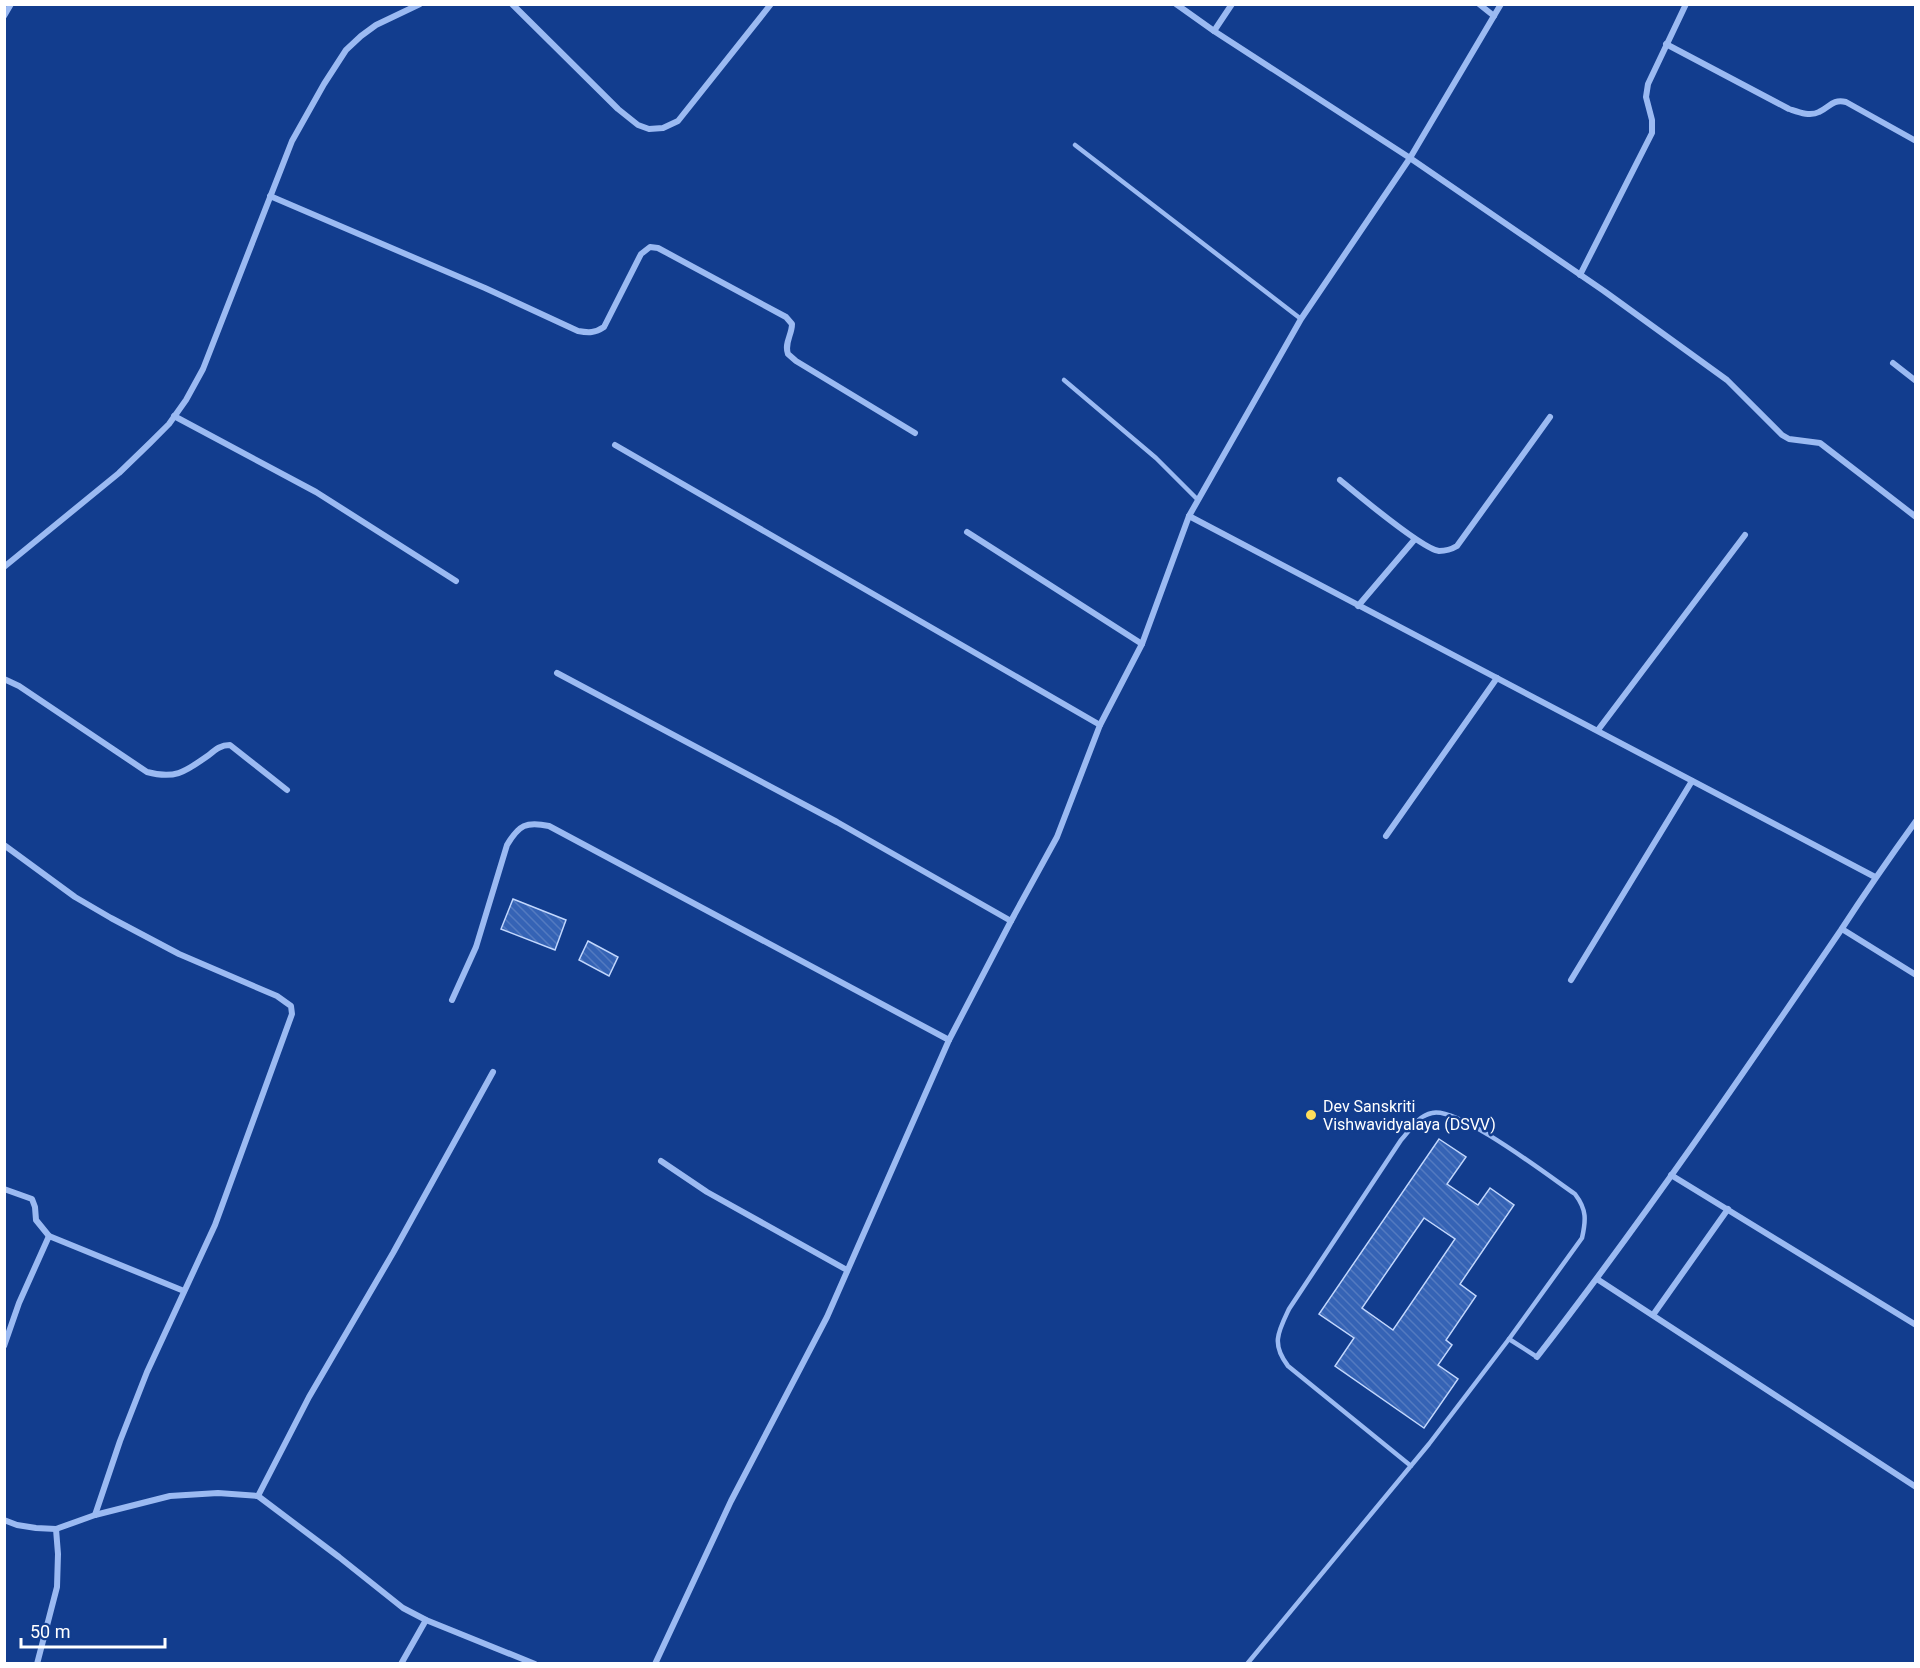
<svg xmlns="http://www.w3.org/2000/svg" width="1920" height="1668" font-family="Roboto,sans-serif">
  <style>
    .building { fill: url(#building-back-hatch); stroke: #c2d7fd; stroke-width: 1.5; fill-rule: evenodd }
    .lines { fill: none; stroke-linecap: round; stroke-linejoin: round }
    .service { stroke: #9bbaf2; stroke-width: 4.5 }
    .minor { stroke: #9bbaf2; stroke-width: 6 }
    .poi-dot { fill: #ffde5b; stroke: #123d8e; stroke-width: 2 }
    .labels { text-anchor: middle; dominant-baseline: central; stroke-width: 5; stroke-linejoin: round; paint-order: stroke }
    .poi-label { font-size: 16px; fill: #fff; stroke: #123d8e; text-anchor: start }
  </style>
  <defs>
    <pattern id="building-back-hatch" width="6" height="6" patternUnits="userSpaceOnUse" patternTransform="scale(1.5)"><rect width="6" height="6" fill="#3563b5"/><path d="M-1 5l2 2M0 0l6 6M5-1l2 2" fill="none" stroke="#537ac0"/></pattern>
  </defs>
  <rect width="100%" height="100%" fill="#123d8e"/>
  <g class="building">
    <path d="M513,899L566,920L555,950L501,929Z"/>
    <path d="M588,941L618,957L609,976L579,960Z"/>
    <path d="M1439,1139L1466,1157L1447,1184L1478,1205L1490,1188L1514,1205L1460,1284L1476,1296L1446,1340L1452,1345L1438,1365L1458,1379L1424,1428L1335,1366L1354,1338L1319,1314ZM1424,1218L1455,1239L1393,1330L1362,1308Z"/>
  </g>
  <g class="lines">
    <g class="service">
      <path d="M1075,145L1301,319"/>
      <path d="M1064,380L1156,458L1198,500"/>
      <path d="M1509,1339L1537,1357"/>
      <path d="M1247,1664L1429,1444L1509,1339L1582,1238C1586,1220 1587,1210 1575,1194C1550,1177 1458,1106 1432,1113C1418,1116 1411,1129 1401,1140L1289,1309C1278,1332 1271,1344 1288,1366L1411,1466"/>
    </g>
    <g class="minor">
      <path d="M512,4L618,109L638,125L649,129L663,128L678,121L771,4"/>
      <path d="M1176,4L1214,31L1410,158L1604,291L1727,380L1782,435L1789,439L1820,443L1916,517"/>
      <path d="M1479,4L1494,16"/>
      <path d="M4,16L11,4"/>
      <path d="M1214,31L1232,4"/>
      <path d="M1666,44L1789,109C1798,112 1810,117 1819,112C1830,107 1832,99 1846,102L1916,141"/>
      <path d="M270,196L485,288L578,331C589,333 595,333 604,327L641,254L650,247L658,248L786,317L792,324C792,335 784,343 788,354L796,361L915,433"/>
      <path d="M1580,275L1652,133V120L1646,97L1648,84L1686,4"/>
      <path d="M1893,363L1916,381"/>
      <path d="M174,416L316,492L456,581"/>
      <path d="M615,445L1100,725"/>
      <path d="M1340,480C1357,494 1422,549 1439,551C1446,551 1452,549 1457,546L1550,417"/>
      <path d="M1189,516L1875,877"/>
      <path d="M967,532L1142,644"/>
      <path d="M4,567L119,473L150,443L169,424L186,400L203,369L292,141L324,84L346,50L361,36L376,25L420,4"/>
      <path d="M1358,606L1415,539"/>
      <path d="M557,673L837,822L1011,921"/>
      <path d="M4,679L19,686L147,772C176,780 186,771 209,755C216,749 221,745 230,745L287,790"/>
      <path d="M1598,730L1745,535"/>
      <path d="M1386,836L1497,678"/>
      <path d="M4,845L75,897L111,918L179,954L277,996L291,1006L292,1014L215,1225L147,1372L120,1441L95,1515"/>
      <path d="M1842,929L1916,975"/>
      <path d="M1571,980L1692,781"/>
      <path d="M452,1000L476,947L507,845C519,825 526,821 549,826L949,1040"/>
      <path d="M661,1161L707,1192L847,1270"/>
      <path d="M1671,1175L1916,1325"/>
      <path d="M4,1189L32,1199L35,1207L36,1220L49,1236"/>
      <path d="M1597,1279L1916,1487"/>
      <path d="M1653,1315L1728,1209"/>
      <path d="M4,1346L19,1303L49,1236L184,1291"/>
      <path d="M1537,1357C1644,1219 1743,1074 1841,930C1865,893 1890,857 1916,821"/>
      <path d="M258,1496L309,1397L393,1253L493,1072"/>
      <path d="M4,1520L17,1525L36,1528L56,1529L95,1515L170,1496L218,1493L258,1496L339,1557L403,1608L426,1620L535,1664"/>
      <path d="M37,1664L57,1587L58,1554L56,1529"/>
      <path d="M401,1664L426,1620"/>
      <path d="M655,1664L731,1501L827,1317L949,1040L1011,921L1057,837L1100,725L1142,644L1189,516L1301,319L1410,158L1501,4"/>
    </g>
  </g>
  <circle class="poi-dot" cx="1311" cy="1115" r="6"/>
  <g class="labels">
    <g class="poi-label">
      <text x="1323" y="1106">Dev Sanskriti<tspan x="1323" dy="18">Vishwavidyalaya (DSVV)</tspan></text>
    </g>
  </g>
  <rect width="1920" height="1668" fill="none" stroke="#ffffff" stroke-width="12"/>
  <path d="M21 1638v9h144v-9" fill="none" stroke="#ffffff" stroke-width="3"/>
  <text x="30" y="1638" font-size="18" fill="#ffffff" stroke="#123d8e" stroke-width="4.5" paint-order="stroke">50 m</text>
</svg>
